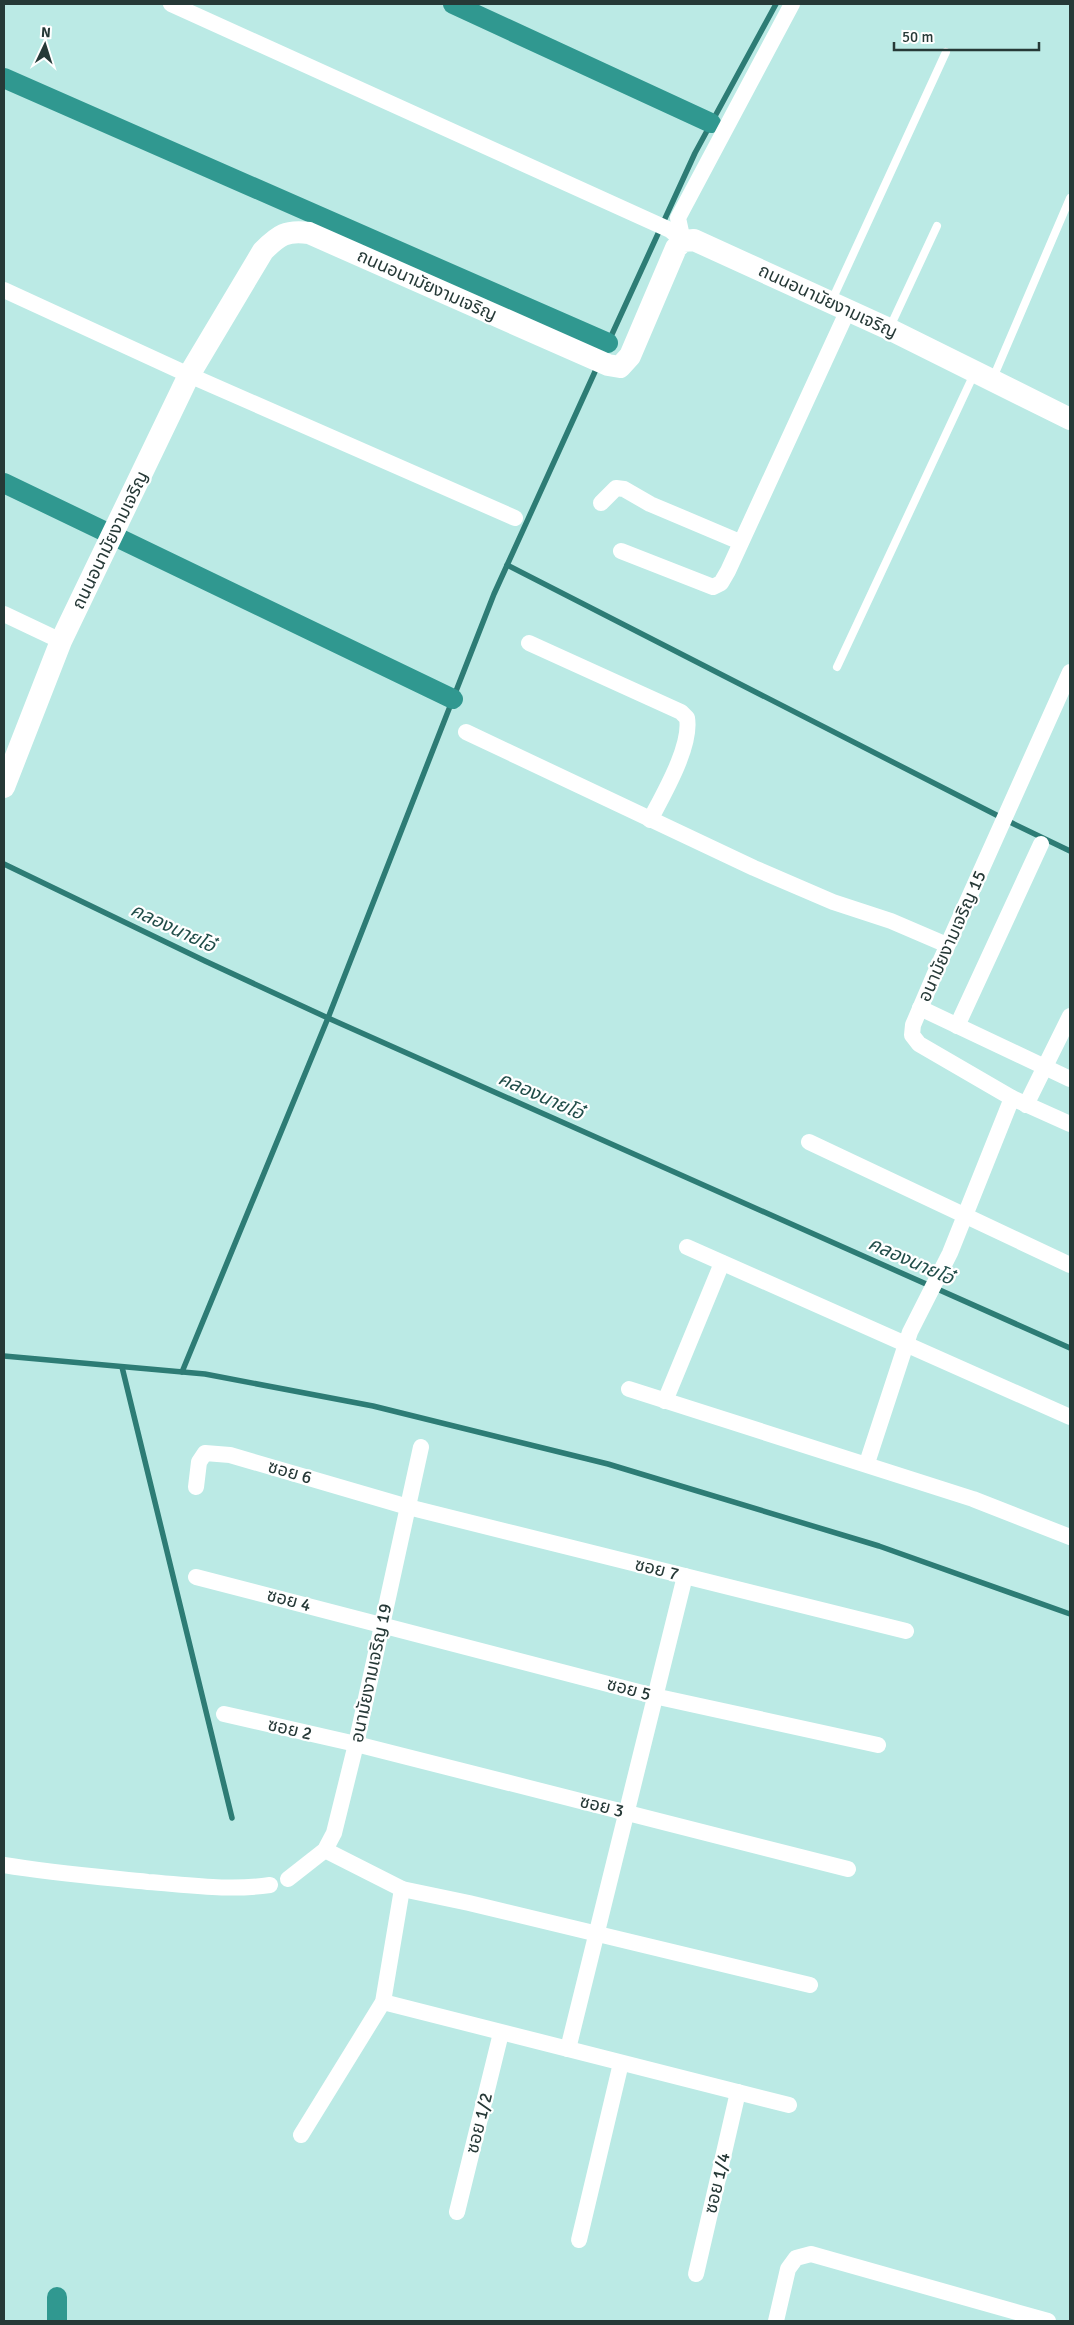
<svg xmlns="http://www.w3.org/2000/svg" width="1074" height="2325" font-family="Signika,'Noto Sans Thai',sans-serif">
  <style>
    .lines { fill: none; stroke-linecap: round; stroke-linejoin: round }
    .stream { stroke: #2d7c75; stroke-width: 5.5 }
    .canal { stroke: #309890; stroke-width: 20 }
    .lane { stroke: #fff; stroke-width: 8 }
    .street { stroke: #fff; stroke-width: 16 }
    .secondary { stroke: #fff; stroke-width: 22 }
    .labels { text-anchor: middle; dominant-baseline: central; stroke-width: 4.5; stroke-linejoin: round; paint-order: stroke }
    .street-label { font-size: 18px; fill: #263937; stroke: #fff }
    .water-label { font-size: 19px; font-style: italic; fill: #204d49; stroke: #fff }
  </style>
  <rect width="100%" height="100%" fill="#bbeae5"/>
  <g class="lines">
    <g class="stream">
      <path d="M602,356L695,153L776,4"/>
      <path d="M507,565L1014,824L1070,851"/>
      <path d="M4,864L205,961L328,1018L1070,1348"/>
      <path d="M4,1356L205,1374L373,1406L608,1464L879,1546L1070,1614"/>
      <path d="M122,1367L232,1818"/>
      <path d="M182,1372L328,1018L494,594L598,365"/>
    </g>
    <g class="canal">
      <path d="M453,4L711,123"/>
      <path d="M4,78L608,343"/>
      <path d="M4,483L453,699"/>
      <path d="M57,2321V2297"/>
    </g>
    <g class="lane">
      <path d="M832,300L946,52"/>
      <path d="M890,327L937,226"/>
      <path d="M993,378L1070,198"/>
      <path d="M837,667L974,374"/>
    </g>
    <g class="street">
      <path d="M171,4L670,230L683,241"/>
      <path d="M683,241L678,218L792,4"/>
      <path d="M4,290L189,375L515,518"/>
      <path d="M601,503L616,488L624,489L650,504L740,542"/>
      <path d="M621,551L713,587L721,583L728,571L848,310"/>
      <path d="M4,614L61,641"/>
      <path d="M529,643L681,712L687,718C692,746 663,795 650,820"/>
      <path d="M1070,672L936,971L913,1025L912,1035L919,1044L1012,1098L1070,1124"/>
      <path d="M466,732L754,868L833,902L891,921L947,945"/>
      <path d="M920,1008L1070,1079"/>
      <path d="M957,1026L1041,844"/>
      <path d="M1026,1105L1070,1016"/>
      <path d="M809,1142L1070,1265"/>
      <path d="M687,1247L1070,1417"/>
      <path d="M629,1389L973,1499L1070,1537"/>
      <path d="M665,1401L722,1263"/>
      <path d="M867,1463L910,1332L950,1253L1012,1098"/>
      <path d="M196,1487L199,1462L205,1453L230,1455L408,1507L906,1631"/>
      <path d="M196,1577L654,1696L878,1745"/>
      <path d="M224,1714L356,1744L848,1869"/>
      <path d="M325,1850L402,1889L469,1903L810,1985"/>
      <path d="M4,1865C52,1873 100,1877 148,1882C189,1885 230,1891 270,1885"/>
      <path d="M288,1879L325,1850L334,1833L356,1744L421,1447"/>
      <path d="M383,2002L789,2105"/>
      <path d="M568,2049L685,1576"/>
      <path d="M301,2135L383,2002L402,1889"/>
      <path d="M457,2212L501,2033"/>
      <path d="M579,2240L621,2063"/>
      <path d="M696,2274L738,2092"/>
      <path d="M776,2321L788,2269L796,2258L811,2254L1048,2321"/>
    </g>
    <path class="secondary" d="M4,787L61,641L189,375L263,251C279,235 286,230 309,233L608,365L620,367L630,356L676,248L683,241L694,240L889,329L1070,419"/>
  </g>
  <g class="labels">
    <g class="street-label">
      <text transform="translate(427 285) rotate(24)">ถนนอนามัยงามเจริญ</text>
      <text transform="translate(828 301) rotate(25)">ถนนอนามัยงามเจริญ</text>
      <text transform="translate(110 540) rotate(-64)">ถนนอนามัยงามเจริญ</text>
      <text transform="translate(952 936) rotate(-66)">อนามัยงามเจริญ 15</text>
      <text transform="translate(290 1472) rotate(16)">ซอย 6</text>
      <text transform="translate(657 1569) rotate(14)">ซอย 7</text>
      <text transform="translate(289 1600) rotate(15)">ซอย 4</text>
      <text transform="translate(371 1673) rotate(-78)">อนามัยงามเจริญ 19</text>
      <text transform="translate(629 1689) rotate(15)">ซอย 5</text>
      <text transform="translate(290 1729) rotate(13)">ซอย 2</text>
      <text transform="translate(602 1806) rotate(14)">ซอย 3</text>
      <text transform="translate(479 2123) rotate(-76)">ซอย 1/2</text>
      <text transform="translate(717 2183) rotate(-77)">ซอย 1/4</text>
    </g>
    <g class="water-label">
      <text transform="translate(173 928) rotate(25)">คลองนายโอ๋</text>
      <text transform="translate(541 1096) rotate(24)">คลองนายโอ๋</text>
      <text transform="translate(911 1261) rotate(24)">คลองนายโอ๋</text>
    </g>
  </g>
  <rect width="1074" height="2325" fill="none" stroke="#263937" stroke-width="10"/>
  <g transform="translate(45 45) rotate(4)" stroke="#ffffff" stroke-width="4" paint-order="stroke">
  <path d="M0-4L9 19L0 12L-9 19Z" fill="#263937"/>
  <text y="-8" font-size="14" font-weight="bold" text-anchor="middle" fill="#263937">N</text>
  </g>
  <path d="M894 42v8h145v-8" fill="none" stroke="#263937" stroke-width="2.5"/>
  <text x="902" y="42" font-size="15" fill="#263937" stroke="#ffffff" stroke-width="4" paint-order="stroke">50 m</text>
</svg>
